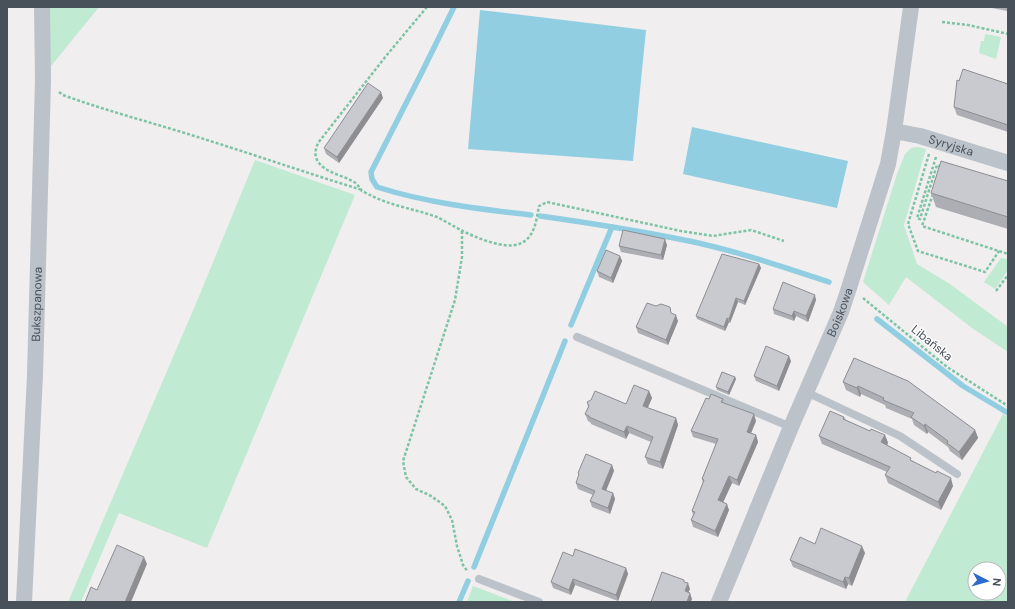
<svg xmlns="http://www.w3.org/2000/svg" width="1015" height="609" font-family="'DM Sans',sans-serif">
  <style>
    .green { fill: #c0ead2; fill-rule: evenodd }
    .water { fill: #92cee2 }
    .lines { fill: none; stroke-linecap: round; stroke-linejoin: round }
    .stream { stroke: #92cee2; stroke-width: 5.5 }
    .path { stroke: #7cc4a4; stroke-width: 2.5; stroke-dasharray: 3 2; stroke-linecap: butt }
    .service { stroke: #bbc2c9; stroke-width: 8 }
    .minor { stroke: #bbc2c9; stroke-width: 16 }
    .wall { fill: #adaeb3 }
    .shaded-wall { fill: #8d8d92 }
    .building { fill: #c9cad0; stroke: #8d8d92 }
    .labels { text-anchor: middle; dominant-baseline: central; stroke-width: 3; stroke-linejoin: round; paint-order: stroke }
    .street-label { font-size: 12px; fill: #485059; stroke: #fff }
  </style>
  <rect width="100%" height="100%" fill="#f0eeee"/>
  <g class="green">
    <path d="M50,7H99L47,71Z"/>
    <path d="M985,34L1001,37L996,59L979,53L981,41H984Z"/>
    <path d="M917,147L926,149L904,225L917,264L950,284L1008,327V352L972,328L906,277L889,305L863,282L897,174L905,154L911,148Z"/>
    <path d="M255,160L355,195L207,548L119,513L81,602H68L200,294Z"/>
    <path d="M1001,258L1008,259V270L995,289L984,282Z"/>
    <path d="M1003,414L1008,417V602H905ZM975,569H999V593H975Z"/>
    <path d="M473,586L515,602H467Z"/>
  </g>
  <g class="water">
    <path d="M480,10L646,30L633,161L468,149Z"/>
    <path d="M692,127L848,161L837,208L683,174Z"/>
  </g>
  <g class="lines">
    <g class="stream">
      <path d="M454,7L422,72L371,172L372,179L377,187C427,203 479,209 531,215"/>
      <path d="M540,216C590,223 640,231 689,241C737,251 783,267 829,282"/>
      <path d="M877,319L963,386L1008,413"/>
      <path d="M571,325L612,227"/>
      <path d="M474,567L565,341"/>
      <path d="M459,602L468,581"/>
    </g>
    <g class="path">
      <path d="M427,7L386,56L318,143C315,150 314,157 319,163C328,174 343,175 354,182C358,184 359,188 362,191C364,192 368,194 370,195C391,206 415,209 437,217C445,221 453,226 461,230C474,237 505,250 519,244C535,238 536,221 539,206L547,202L681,231L713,236L751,230L784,241"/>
      <path d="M942,22L968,25L1008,34"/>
      <path d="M59,92L63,95C104,110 146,121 188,134C246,152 304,172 362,190"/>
      <path d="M929,154L908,224L918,251L985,272L999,251"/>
      <path d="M936,157L917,218L920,219L937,165L941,167"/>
      <path d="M933,194L922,226L1008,254"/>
      <path d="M462,231V257L455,300L403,461L406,477L416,489L431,496L445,506L452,520L457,546L463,565L468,572"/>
      <path d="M996,291L1008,275"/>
      <path d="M863,298L947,367L1008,406"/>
    </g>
    <g class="service">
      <path d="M577,337L791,427"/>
      <path d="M806,392L900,436L957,474"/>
      <path d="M479,579L539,602"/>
    </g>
    <g class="minor">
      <path id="s1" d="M894,131L920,136L1008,163"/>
      <path id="s2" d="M24,602L35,375L43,80L42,7"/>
      <path id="s3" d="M719,602L791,427L841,312L848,291L888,164L894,131L911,7"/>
    </g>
  </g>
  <g class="wall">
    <path d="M987,7H1008V17L1007,14V11Z"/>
    <path d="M1008,84V132L957,115L954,107Z"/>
    <path d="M383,98L339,163L326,154L324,148Z"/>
    <path d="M1008,181V229L936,207L931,193Z"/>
    <path d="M667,245L663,260L621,252L619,246Z"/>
    <path d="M620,256L622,261L613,283L599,277L597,271Z"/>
    <path d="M759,264L761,268L745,305L738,302L730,323L729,322L725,331L697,319L696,316Z"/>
    <path d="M816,300L808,322L796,316L794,321L774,314L773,309Z"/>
    <path d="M672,314L678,321L668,345L638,333L636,327Z"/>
    <path d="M854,358L975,430L978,438L962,460L950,451L948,447L928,432L927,434L914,425L912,419L886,408L885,405L861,394L860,397L846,390L843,382Z"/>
    <path d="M791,361L779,391L756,381L754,376Z"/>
    <path d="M735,377L736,379L729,395L717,390L716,387Z"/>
    <path d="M649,391L652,398L648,408L676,418L678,425L663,469L648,464L645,457L651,442L629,433L626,439L591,424V423L588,421L585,414L588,407L587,402L626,404Z"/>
    <path d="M723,399L724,403L756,421L751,433L756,435L758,442L739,486L732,483L723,502L729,510L718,537L693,527L691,520L693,515L692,511L703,483L702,479L716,444L693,437L691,431Z"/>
    <path d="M844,417L846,420L870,431L885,435L888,443L887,445L953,486L941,510L888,483L885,475L887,472L822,444L819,436Z"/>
    <path d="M612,465L614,471L606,491L613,493L615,499L610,514L592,507L590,501L593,495L578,489L576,483L579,475L578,473Z"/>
    <path d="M815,544L865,553L852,586L848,584L846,589L793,567L790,560Z"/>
    <path d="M573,556L626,568L628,574L618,601L575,585L571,595L553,588L551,582Z"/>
  </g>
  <g class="shaded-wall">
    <path d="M381,92L383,98L339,163L337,157Z"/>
    <path d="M665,239L667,245L663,260L661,255Z"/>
    <path d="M620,256L622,261L613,283L611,278Z"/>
    <path d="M759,264L761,268L745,305L744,301Z"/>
    <path d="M815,295L816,300L808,322L806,316Z"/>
    <path d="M736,298L738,302L730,323L729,319Z"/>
    <path d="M794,311L796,316L794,321L792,316Z"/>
    <path d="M676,315L678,321L668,345L666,340Z"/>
    <path d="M727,318L729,322L725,331L724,327Z"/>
    <path d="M789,356L791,361L779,391L777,386Z"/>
    <path d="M735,377L736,379L729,395L728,392Z"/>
    <path d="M858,386L861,394L860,397L857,388Z"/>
    <path d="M649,391L652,398L645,413L643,406Z"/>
    <path d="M754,414L756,421L749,438L747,432Z"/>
    <path d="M676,418L678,425L663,469L660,462Z"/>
    <path d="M925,424L928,432L927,434L924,426Z"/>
    <path d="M627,426L629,433L626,439L624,432Z"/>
    <path d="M975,430L978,438L962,460L959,452Z"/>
    <path d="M756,435L758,442L739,486L737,480Z"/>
    <path d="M885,435L888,443L884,451L881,442Z"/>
    <path d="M612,465L614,471L604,495L602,489Z"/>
    <path d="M729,476L732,483L721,507L718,500Z"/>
    <path d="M951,478L953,486L941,510L938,502Z"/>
    <path d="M613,493L615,499L610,514L608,508Z"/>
    <path d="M727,504L729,510L718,537L715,531Z"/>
    <path d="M862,546L865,553L852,586L849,578Z"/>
    <path d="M144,557L147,564L131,602H125Z"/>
    <path d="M626,568L628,574L618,601L616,595Z"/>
    <path d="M845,577L848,584L846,589L843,582Z"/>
    <path d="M573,579L575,585L571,595L569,590Z"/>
    <path d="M688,583L690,589L687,596L685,591Z"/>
    <path d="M690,593L692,599L691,602H687Z"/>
  </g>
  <g class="building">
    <path d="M963,69L1008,84V125L954,107L957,80L959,81Z"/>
    <path d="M368,83L381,92L337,157L324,148Z"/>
    <path d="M941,161L1008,181V217L931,193Z"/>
    <path d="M623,230L665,239L661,255L619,246Z"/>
    <path d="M606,250L620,256L611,278L597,271Z"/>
    <path d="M722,254L759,264L744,301L736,298L729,319L727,318L724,327L696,316Z"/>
    <path d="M783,282L815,295L806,316L794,311L792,316L773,309Z"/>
    <path d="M647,303L656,306L661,304L670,307L671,313L676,315L666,340L636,327Z"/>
    <path d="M766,346L789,356L777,386L754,376Z"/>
    <path d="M854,358L908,381L975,430L959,452L947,443L948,441L925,424L924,426L911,417L914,413L883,400L884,398L858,386L857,388L843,382Z"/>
    <path d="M722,372L735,377L728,392L716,387Z"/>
    <path d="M634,385L649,391L643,406L676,418L660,462L645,457L653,437L627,426L624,432L589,417V416L585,414L589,406L587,402L591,400L595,391L626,404Z"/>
    <path d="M711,394L723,399L721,402L754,414L747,432L756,435L737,480L729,476L718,500L727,504L715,531L691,520L695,512L692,511L704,480L702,479L718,439L691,431L706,398L709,399Z"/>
    <path d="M830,411L844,417L843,419L870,431L871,429L885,435L881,442L911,458L910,460L936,473L937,471L951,478L938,502L885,475L890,467L819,436Z"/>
    <path d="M586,454L612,465L602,489L613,493L608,508L590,501L595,491L576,483L579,474L578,473Z"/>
    <path d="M821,528L862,546L849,578L845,577L843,582L790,560L800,537L815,544Z"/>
    <path d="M117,545L144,557L125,602H85L91,587L97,590Z"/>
    <path d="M575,549L626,568L616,595L573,579L569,590L551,582L563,552L573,556Z"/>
    <path d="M662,572L684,580V582L688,583L685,591L690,593L687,602H651Z"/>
  </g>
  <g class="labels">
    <g class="street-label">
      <text stroke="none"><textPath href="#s1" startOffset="59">Syryjska</textPath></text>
      <text stroke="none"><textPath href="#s2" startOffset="298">Bukszpanowa</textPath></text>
      <text stroke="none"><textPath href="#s3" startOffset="314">Boiskowa</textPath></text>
      <text transform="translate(932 343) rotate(39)">Libańska</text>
    </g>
  </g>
  <rect width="1015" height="609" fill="none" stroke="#485059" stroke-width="16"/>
  <g transform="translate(987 581) rotate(96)"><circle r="19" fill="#ffffff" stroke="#b6b9bd"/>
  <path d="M0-3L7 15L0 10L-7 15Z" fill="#2c6bcc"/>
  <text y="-6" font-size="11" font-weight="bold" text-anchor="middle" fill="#485059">N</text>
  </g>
</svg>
